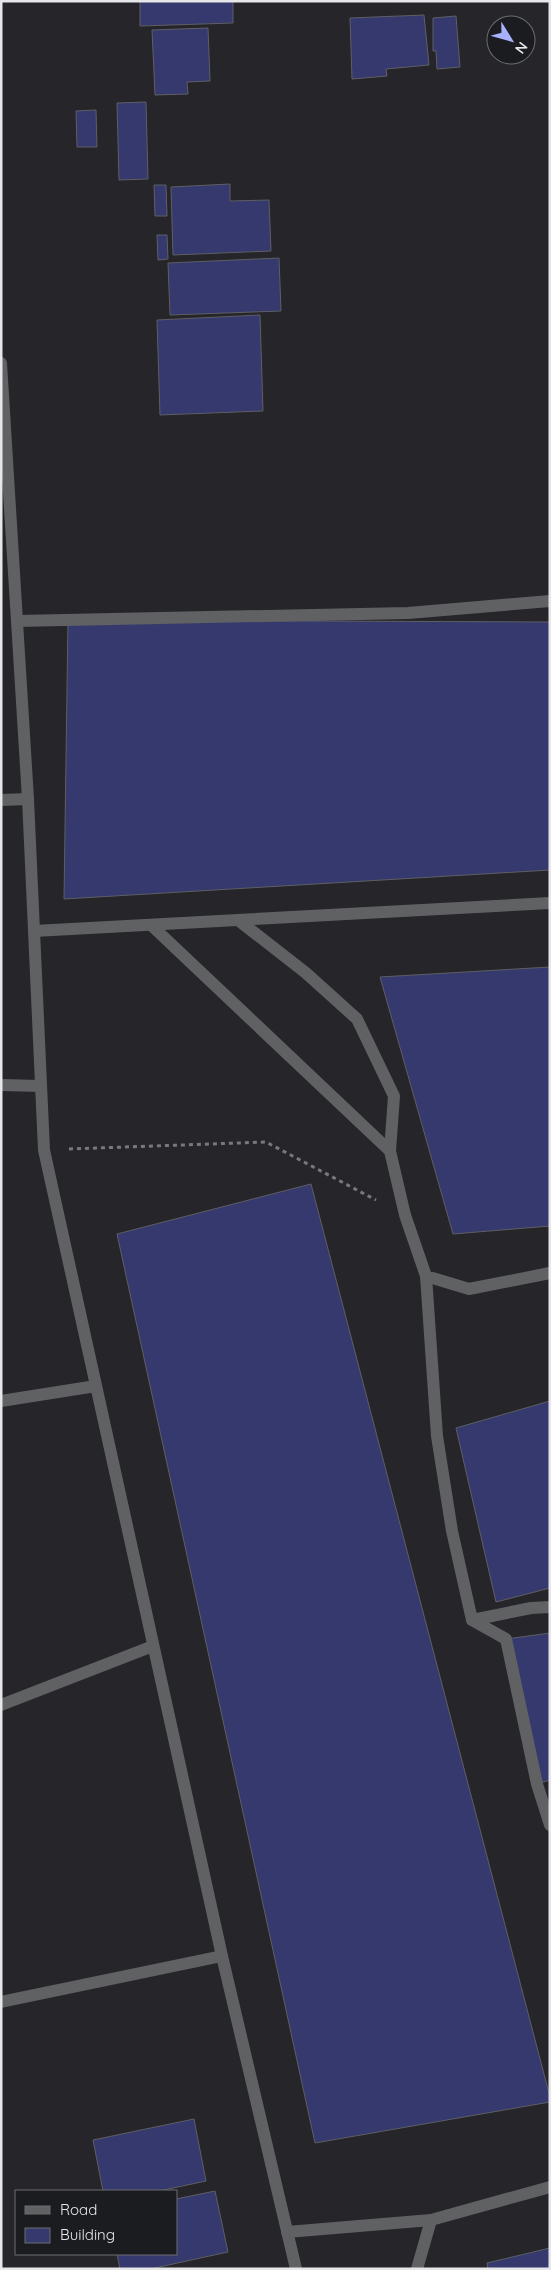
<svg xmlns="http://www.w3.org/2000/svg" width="551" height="2270" font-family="Quicksand,sans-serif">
	<rect width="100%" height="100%" fill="#25252a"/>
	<g fill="#35396d" stroke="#5e5f64">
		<path d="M140,1H233V23L140,26Z"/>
		<path d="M424,15L429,65L386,69L387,76L352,79L350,18Z"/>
		<path d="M456,16L460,67L437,69L436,51H433V18Z"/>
		<path d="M208,28L210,81L187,82L188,94L155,95L152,30Z"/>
		<path d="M146,102L148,179L119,180L117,103Z"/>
		<path d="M96,110L97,147H77L76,111Z"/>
		<path d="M230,184V201L269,200L271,251L173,255L171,187Z"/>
		<path d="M154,185H166L167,216H155Z"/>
		<path d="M157,235H167L168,259L158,260Z"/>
		<path d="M279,258L281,311L170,315L168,263Z"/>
		<path d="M260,315L263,411L160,415L157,320Z"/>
		<path d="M68,620L550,622V870L64,899Z"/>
		<path d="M550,967V1226L453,1234L380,977Z"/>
		<path d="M311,1184L550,2097V2102L315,2143L117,1234Z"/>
		<path d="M550,1401V1588L496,1602L456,1428Z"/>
		<path d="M550,1633V1780L537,1784L506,1639Z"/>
		<path d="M194,2119L206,2181L159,2191H103L93,2140Z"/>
		<path d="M215,2191L228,2252L150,2269H120L117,2254H176V2199Z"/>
		<path d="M550,2248V2269H488L487,2263Z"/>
	</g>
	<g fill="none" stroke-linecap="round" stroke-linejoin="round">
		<path stroke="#79797d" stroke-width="3" stroke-dasharray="4 4" stroke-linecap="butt" d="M69,1149L266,1142L376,1200"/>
		<g stroke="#606163" stroke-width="12">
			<path d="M1,363L28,799L44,1150L222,1956L296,2269"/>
			<path d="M17,621L408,613L550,601"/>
			<path d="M1,800L28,799"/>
			<path d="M238,920L306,973L357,1019L394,1096L390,1151L405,1215L426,1276L469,1289L550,1273"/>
			<path d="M151,925L390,1151"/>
			<path d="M34,931L550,903"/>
			<path d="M1,1085L41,1086"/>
			<path d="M426,1276L437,1436L452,1531L472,1620L531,1608L550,1607"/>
			<path d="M1,1401L96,1386"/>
			<path d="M472,1620L506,1639L537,1784L550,1825"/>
			<path d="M1,1705L153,1646"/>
			<path d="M1,2002L222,1956"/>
			<path d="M287,2232L431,2220L550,2187"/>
			<path d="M417,2269L431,2220"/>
		</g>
	</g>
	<rect width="551" height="2270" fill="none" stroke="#e7e7ea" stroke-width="5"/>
	<rect x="15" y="2190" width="162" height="65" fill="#1b1c20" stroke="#6d6d71"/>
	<rect x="25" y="2206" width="25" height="8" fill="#606163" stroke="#6d6d71"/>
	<text x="60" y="2215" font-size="15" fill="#e7e7ea">Road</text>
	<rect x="25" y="2228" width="25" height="15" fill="#35396d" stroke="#6d6d71"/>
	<text x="60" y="2240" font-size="15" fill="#e7e7ea">Building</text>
	<g transform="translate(511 40) rotate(127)"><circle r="24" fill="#1b1c20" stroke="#6d6d71"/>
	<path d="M0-4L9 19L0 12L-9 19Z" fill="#a7b1fc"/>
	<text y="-8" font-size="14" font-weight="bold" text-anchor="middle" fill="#e7e7ea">N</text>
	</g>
</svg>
